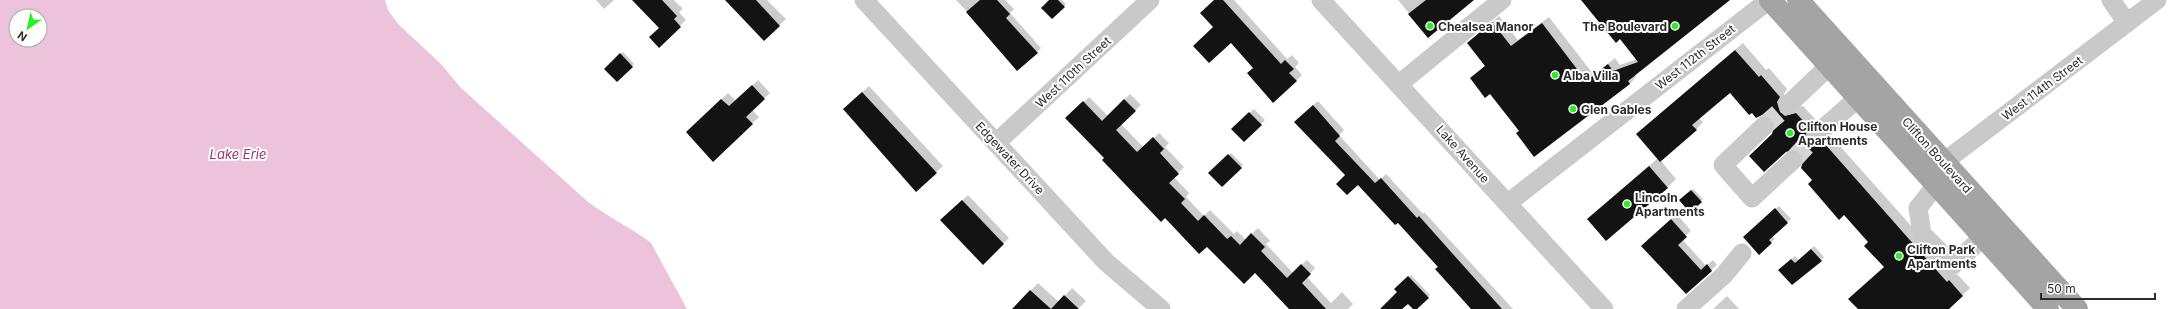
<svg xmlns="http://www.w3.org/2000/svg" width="2177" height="309" font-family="Inter,sans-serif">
	<rect width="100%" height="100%" fill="#fff"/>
	<path fill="#edc2db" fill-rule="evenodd" d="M0,0H385L388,10L398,24L441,64L460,87L587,201C607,217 631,227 651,243L687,309H0ZM16,16H40V40H16Z"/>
	<g fill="#0003">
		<path d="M596,0H614L604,9Z"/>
		<path d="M634,0H674L683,9L679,12L686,20L659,46L660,28Z"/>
		<path d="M734,0H767L786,19L764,40Z"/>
		<path d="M956,0H1005L1014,9L1010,13L1041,48L1037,52L1000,47Z"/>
		<path d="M1050,0H1062L1066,4L1052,18Z"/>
		<path d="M1215,0H1234L1287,59L1292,55L1299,63L1295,67L1302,75L1296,81L1254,67L1231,41L1214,27Z"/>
		<path d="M1398,0H1473L1428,36Z"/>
		<path d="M1582,0H1728L1635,74L1636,77L1630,84L1534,155L1520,131L1490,93L1471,78L1486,65L1468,43L1499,16L1518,40L1549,17L1594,75L1615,58L1620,65L1637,59L1620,38Z"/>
		<path d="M1743,43L1766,70L1769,68L1787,89L1784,94L1787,105L1793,109L1803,106L1815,119L1812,129L1826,139L1831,136L1955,275L1957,274L1970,288L1948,309H1859L1885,266L1870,242L1813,180L1802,152L1796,148L1750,156L1776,129V123L1768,115L1730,92L1699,118L1703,122L1696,130L1661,161L1676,179L1667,188L1588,219L1658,158L1645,127Z"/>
		<path d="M623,52L634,64L617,81L605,69Z"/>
		<path d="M758,80L770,93L752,110L759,117L713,160L693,126L728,93L736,101Z"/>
		<path d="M869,86L943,166L916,190L850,103Z"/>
		<path d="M1130,94L1141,105L1121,124L1144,148L1159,133L1169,143L1165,147L1184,167L1174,177L1189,193L1186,197L1204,216L1210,210L1234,234L1237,231L1246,240L1258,228L1270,241L1266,244L1293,273L1307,260L1315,268L1307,277L1331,303L1342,292L1353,304L1348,309H1297L1255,271L1207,245L1106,158L1067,118L1089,97L1108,116Z"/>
		<path d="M1318,101L1344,130L1339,135L1380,180L1386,174L1423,214L1424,212L1513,309H1472L1439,267L1398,221L1347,174L1300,117Z"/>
		<path d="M1254,109L1265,120L1244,141L1233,129Z"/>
		<path d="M1231,153L1243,165L1222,185L1210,173Z"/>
		<path d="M1693,189L1703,199L1690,211L1680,201Z"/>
		<path d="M968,195L1009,238L983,263L942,220Z"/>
		<path d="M1779,206L1791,219L1772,236L1775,239L1759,253L1747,234Z"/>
		<path d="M1677,214L1691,231L1682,239L1706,266L1713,260L1717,265L1686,293L1647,240Z"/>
		<path d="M1814,246L1824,257L1821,260L1780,270L1795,256L1799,260Z"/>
		<path d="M1411,275L1430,295L1416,309L1408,302L1401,309H1388L1399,292L1395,289Z"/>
		<path d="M1038,283L1059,302L1072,288L1086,301L1078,309H1013Z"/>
		<path d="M1727,296L1739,309H1713Z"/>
	</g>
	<g fill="#131313">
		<path d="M632,0H662L677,16L674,19L681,27L659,48L649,37L659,28Z"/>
		<path d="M725,0H756L780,26L764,41Z"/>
		<path d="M980,0H997L1010,14L1006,18L1038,53L1017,71L966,12Z"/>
		<path d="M1049,0H1058L1065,7L1052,19L1041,8Z"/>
		<path d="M1214,0H1223L1281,64L1285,60L1294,69L1289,73L1297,81L1273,103L1247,73L1253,68L1231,43L1209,63L1193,46L1213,27L1200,13Z"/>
		<path d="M1426,0H1474L1428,38L1408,14Z"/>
		<path d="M1581,0H1730L1628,81L1630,84L1534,157L1516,133L1519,131L1490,94L1485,98L1470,78L1485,66L1467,43L1492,22L1511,46L1542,23L1586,81L1608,64L1613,71L1638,62L1620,39L1616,43Z"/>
		<path d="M1735,50L1759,77L1761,75L1780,97L1777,102L1780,112L1785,116L1796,113L1809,127L1805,137L1808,143L1818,146L1824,143L1947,282L1949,280L1963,296L1949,309H1858L1848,299L1884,267L1864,246L1868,242L1844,215L1839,220L1808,184L1812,180L1801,168L1804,158L1801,152L1796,149L1786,152L1764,172L1749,156L1772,134L1775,123L1767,116L1762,115L1756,118L1752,113L1749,115L1730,93L1692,125L1697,130L1660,162L1636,134Z"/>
		<path d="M620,53L633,67L617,82L604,69Z"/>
		<path d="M752,85L765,99L746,117L753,124L713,162L686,132L721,99L729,106Z"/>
		<path d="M862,92L937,173L916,192L843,109Z"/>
		<path d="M1124,99L1136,111L1116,130L1137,152L1153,137L1164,149L1160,153L1179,174L1169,183L1185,199L1181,203L1198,221L1204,215L1227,239L1231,236L1240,245L1251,233L1265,247L1261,251L1287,278L1301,264L1311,274L1302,283L1326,309H1289L1255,273L1244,284L1207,247L1199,254L1165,218L1161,222L1102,160L1104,158L1065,118L1083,101L1102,121Z"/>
		<path d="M1313,105L1340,136L1335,141L1375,183L1381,178L1417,218L1419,216L1502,309H1471L1435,269L1438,267L1398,223L1395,225L1358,185L1347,195L1336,184L1345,175L1294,122Z"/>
		<path d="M1249,112L1262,125L1244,142L1231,129Z"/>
		<path d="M1228,154L1242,168L1222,187L1208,173Z"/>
		<path d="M1649,166L1668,188L1606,241L1587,219Z"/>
		<path d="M1691,190L1702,202L1690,213L1679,200Z"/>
		<path d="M962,200L1004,244L983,265L940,220Z"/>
		<path d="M1775,208L1788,223L1769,240L1772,243L1759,255L1743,237Z"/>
		<path d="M1671,219L1687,237L1678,245L1701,270L1707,264L1712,271L1686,294L1641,246Z"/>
		<path d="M1811,249L1822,261L1792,285L1778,270L1791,259L1795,263Z"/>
		<path d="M1408,276L1429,298L1417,309H1413L1408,304L1402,309H1380L1397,292L1394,289Z"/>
		<path d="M1030,290L1051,309L1064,295L1079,309H1012Z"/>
	</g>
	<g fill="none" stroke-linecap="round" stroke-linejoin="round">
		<g stroke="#d5d5d5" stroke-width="19" stroke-dasharray="19 10" stroke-linecap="butt">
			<path d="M1764,126L1788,105"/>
			<path d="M1793,160L1816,135"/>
		</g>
		<g stroke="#c9c9c9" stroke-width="19">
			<path d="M864,0L1106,262L1161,309"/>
			<path d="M1321,0L1604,309"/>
			<path d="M2111,0L2127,23"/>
			<path d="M1399,84L1502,0"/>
			<path d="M1788,105L1829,66"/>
			<path d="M1764,126L1723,165L1752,198L1793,160"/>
			<path d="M1816,135L1858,98"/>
			<path d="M996,143L1150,0"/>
			<path d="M1932,171L2157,0"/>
			<path d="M1936,185L1918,208L1922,234L1953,265L1983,237"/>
			<path d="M1508,203L1769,0"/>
			<path d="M1686,309L1724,275L1742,253"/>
		</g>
		<g stroke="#a4a4a4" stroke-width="22">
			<path d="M1770,0L2048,309"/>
			<path d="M1798,0L2077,309"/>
		</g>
	</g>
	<g fill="#26f21f" stroke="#fff" stroke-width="1.5">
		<circle cx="1430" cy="26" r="4"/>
		<circle cx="1675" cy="26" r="4"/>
		<circle cx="1555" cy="75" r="4"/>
		<circle cx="1573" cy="109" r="4"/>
		<circle cx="1790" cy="133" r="4"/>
		<circle cx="1627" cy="204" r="4"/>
		<circle cx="1899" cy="256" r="4"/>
	</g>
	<g text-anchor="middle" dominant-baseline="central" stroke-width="4" stroke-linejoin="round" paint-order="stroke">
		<g font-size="12" font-weight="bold" fill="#2c2c2c" stroke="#fff" text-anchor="start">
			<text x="1438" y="26">Chealsea Manor</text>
			<text x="1667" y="26" text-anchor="end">The Boulevard</text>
			<text x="1563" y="75">Alba Villa</text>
			<text x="1581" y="109">Glen Gables</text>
			<text x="1798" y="126">Clifton House<tspan x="1798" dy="14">Apartments</tspan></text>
			<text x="1635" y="197">Lincoln<tspan x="1635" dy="14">Apartments</tspan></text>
			<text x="1907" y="249">Clifton Park<tspan x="1907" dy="14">Apartments</tspan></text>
		</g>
		<g font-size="12" fill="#2c2c2c" stroke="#fff">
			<text transform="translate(1695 57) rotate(-38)">West 112th Street</text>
			<text transform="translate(1073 72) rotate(-43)">West 110th Street</text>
			<text transform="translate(2042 88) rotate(-37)">West 114th Street</text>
			<text transform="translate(1463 154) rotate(48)">Lake Avenue</text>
			<text transform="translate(1937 155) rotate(48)">Clifton Boulevard</text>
			<text transform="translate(1010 158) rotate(47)">Edgewater Drive</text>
		</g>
		<g font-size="13" font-style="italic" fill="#93356b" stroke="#fff">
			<text x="238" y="154">Lake Erie</text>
		</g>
	</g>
	<g transform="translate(28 28) rotate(214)"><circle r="19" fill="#ffffff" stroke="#ababab"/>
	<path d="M0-3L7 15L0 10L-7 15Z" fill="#26f21f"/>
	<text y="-6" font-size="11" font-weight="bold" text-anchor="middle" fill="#2c2c2c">N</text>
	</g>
	<path d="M2041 293v6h114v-6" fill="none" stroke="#2c2c2c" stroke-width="2"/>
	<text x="2047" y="293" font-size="12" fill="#2c2c2c" stroke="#ffffff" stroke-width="3" paint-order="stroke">50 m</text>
</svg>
